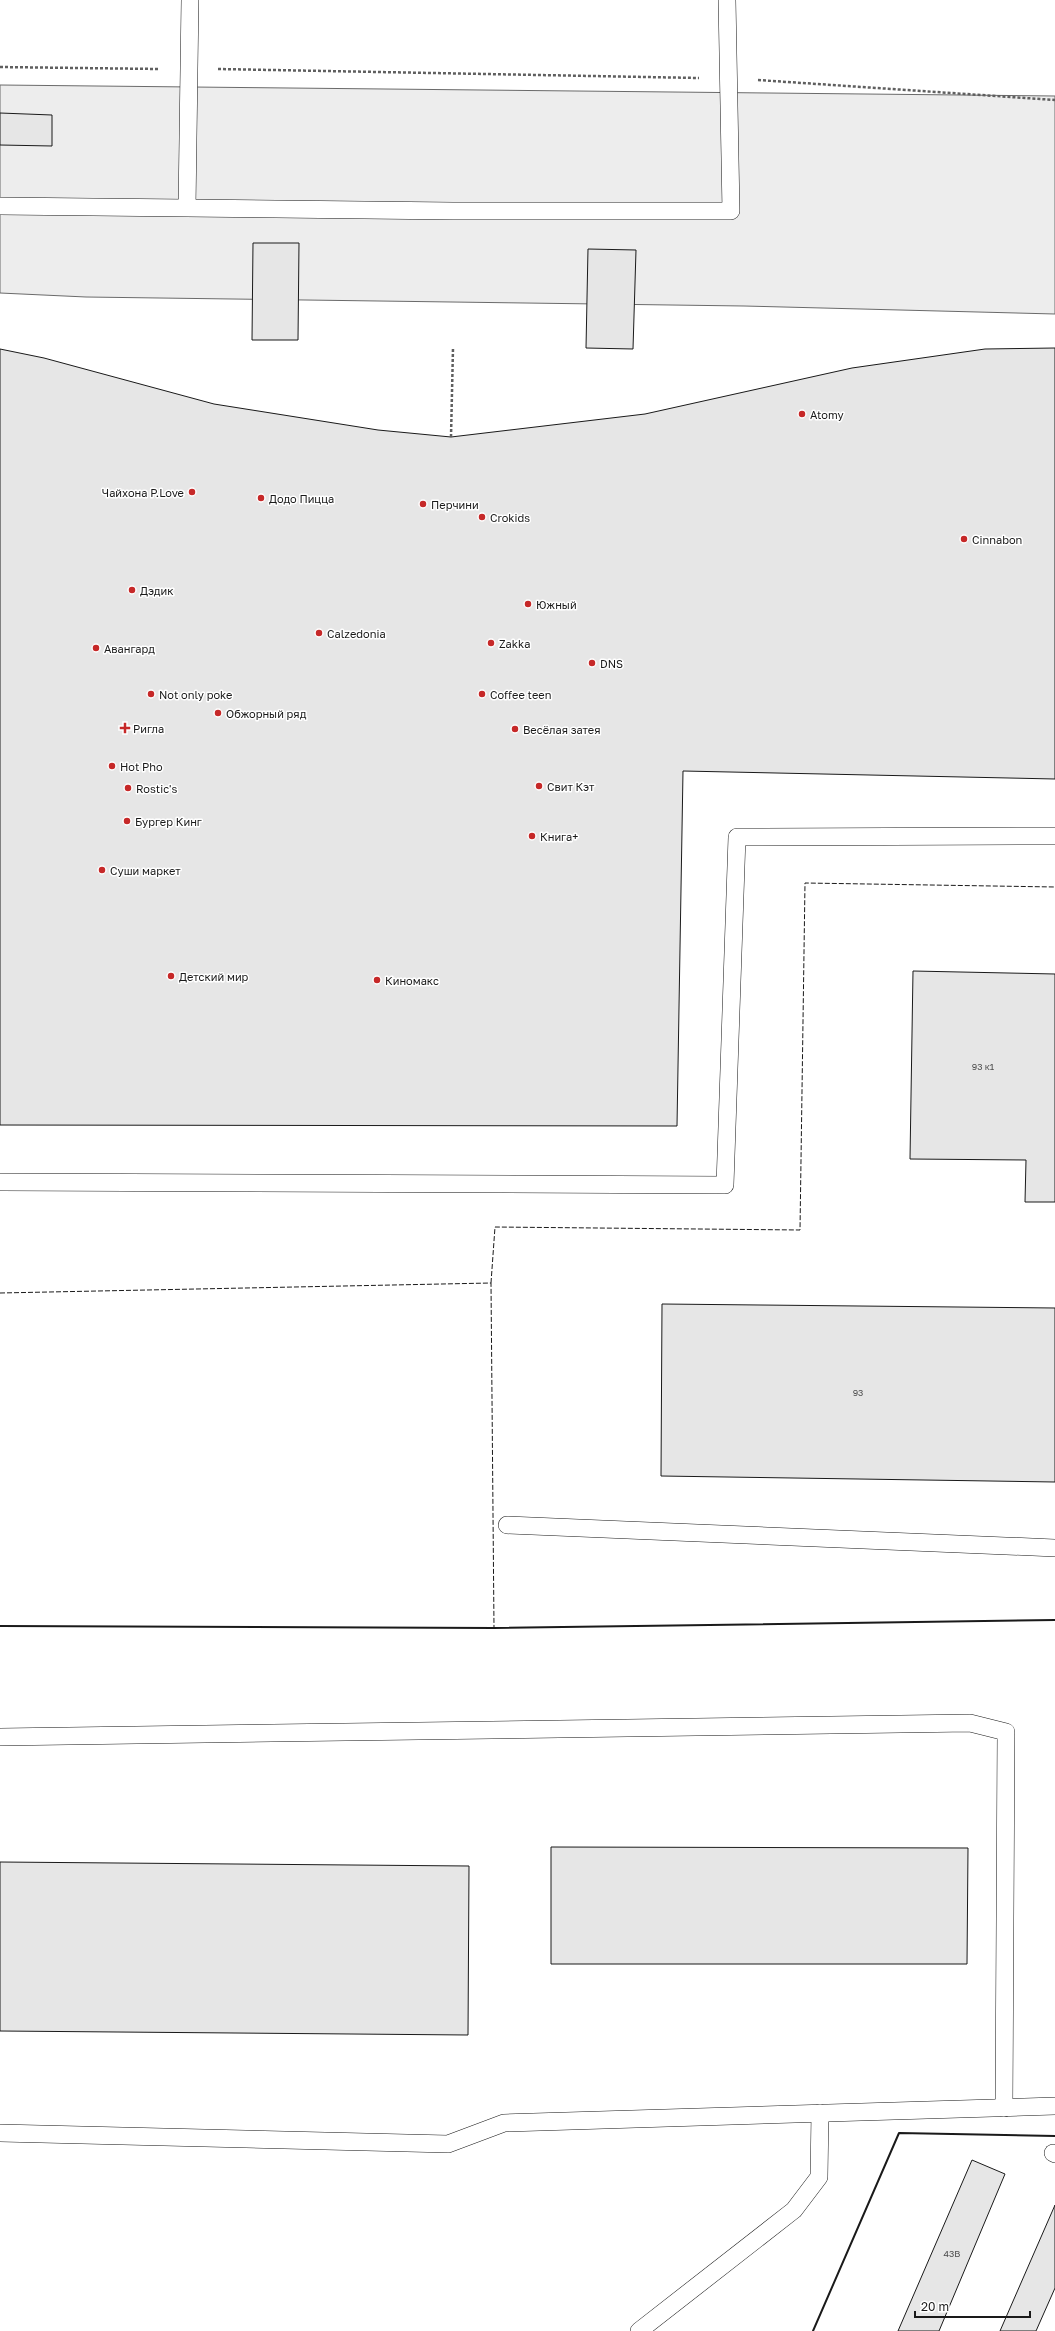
<svg xmlns="http://www.w3.org/2000/svg" width="1055" height="2331" font-family="'Golos Text',sans-serif">
	<rect width="100%" height="100%" fill="#fff"/>
	<path fill="#ededed" stroke="#6a6a6a" d="M0,85L1055,96V314L744,306L86,297L0,293Z"/>
	<g fill="#e6e6e6" stroke="#1a1a1a">
		<path d="M0,113L52,115V146L0,145Z"/>
		<path d="M253,243H299L298,340H252Z"/>
		<path d="M588,249L636,250L633,349L586,348Z"/>
		<path d="M1055,348V779L683,771L677,1126L0,1125V349L44,358L214,404L378,430L451,437L645,414L852,368L985,349Z"/>
		<path d="M913,971L1055,974V1202H1025L1026,1160L910,1159Z"/>
		<path d="M662,1304L1055,1308V1482L661,1476Z"/>
		<path d="M551,1847L968,1848L967,1964H551Z"/>
		<path d="M0,1862L469,1866L468,2035L0,2031Z"/>
		<path d="M972,2160L1005,2174L939,2331H898Z"/>
		<path d="M1055,2205V2288L1036,2331H1000Z"/>
	</g>
	<g fill="none" stroke-linecap="round" stroke-linejoin="round">
		<g stroke="#1a1a1a" stroke-width="18">
			<g id="lane">
				<path d="M0,206L453,211H731L727,0"/>
				<path d="M187,207L190,0"/>
				<path d="M0,1182L725,1185L737,837L1055,836"/>
				<path d="M507,1525L1055,1548"/>
				<path d="M0,1737L970,1723L1006,1732L1004,2108"/>
				<path d="M0,2133L448,2144L504,2123L1055,2106"/>
				<path d="M1053,2153L1055,2154"/>
				<path d="M639,2331L794,2210L819,2177L820,2113"/>
			</g>
		</g>
		<g stroke="#5f5f5f" stroke-width="2.5" stroke-dasharray="3 2" stroke-linecap="butt">
			<path d="M0,67L159,69"/>
			<path d="M218,69L699,78"/>
			<path d="M758,80L1055,100"/>
			<path d="M451,437L453,348"/>
		</g>
		<use href="#lane" stroke="#fff" stroke-width="17"/>
		<g stroke="#1a1a1a" stroke-width="1" stroke-dasharray="5 2" stroke-linecap="butt">
			<path d="M491,1283L495,1227L800,1230L805,883L1055,887"/>
			<path d="M0,1293L491,1283L494,1628"/>
		</g>
		<g stroke="#1a1a1a" stroke-width="2">
			<path d="M0,1626L494,1628L1055,1620"/>
			<path d="M813,2331L899,2133L1055,2136"/>
		</g>
	</g>
	<g fill="#c62828" stroke="#fff" stroke-width="1.5">
		<circle cx="802" cy="414" r="4"/>
		<circle cx="192" cy="492" r="4"/>
		<circle cx="261" cy="498" r="4"/>
		<circle cx="423" cy="504" r="4"/>
		<circle cx="482" cy="517" r="4"/>
		<circle cx="964" cy="539" r="4"/>
		<circle cx="132" cy="590" r="4"/>
		<circle cx="528" cy="604" r="4"/>
		<circle cx="319" cy="633" r="4"/>
		<circle cx="491" cy="643" r="4"/>
		<circle cx="96" cy="648" r="4"/>
		<circle cx="592" cy="663" r="4"/>
		<circle cx="151" cy="694" r="4"/>
		<circle cx="482" cy="694" r="4"/>
		<circle cx="218" cy="713" r="4"/>
		<path d="M123 722h4v4h4v4h-4v4h-4v-4h-4v-4h4z"/>
		<circle cx="515" cy="729" r="4"/>
		<circle cx="112" cy="766" r="4"/>
		<circle cx="539" cy="786" r="4"/>
		<circle cx="128" cy="788" r="4"/>
		<circle cx="127" cy="821" r="4"/>
		<circle cx="532" cy="836" r="4"/>
		<circle cx="102" cy="870" r="4"/>
		<circle cx="171" cy="976" r="4"/>
		<circle cx="377" cy="980" r="4"/>
	</g>
	<g text-anchor="middle" dominant-baseline="central" stroke-width="3" stroke-linejoin="round" paint-order="stroke">
		<g font-size="9" fill="#4d4d4d">
			<text x="983" y="1066">93 к1</text>
			<text x="858" y="1392">93</text>
			<text x="952" y="2253">43В</text>
		</g>
		<g font-size="11" fill="#1a1a1a" stroke="#fff" text-anchor="start">
			<text x="810" y="414">Atomy</text>
			<text x="184" y="492" text-anchor="end">Чайхона P.Love</text>
			<text x="269" y="498">Додо Пицца</text>
			<text x="431" y="504">Перчини</text>
			<text x="490" y="517">Crokids</text>
			<text x="972" y="539">Cinnabon</text>
			<text x="140" y="590">Дэдик</text>
			<text x="536" y="604">Южный</text>
			<text x="327" y="633">Calzedonia</text>
			<text x="499" y="643">Zakka</text>
			<text x="104" y="648">Авангард</text>
			<text x="600" y="663">DNS</text>
			<text x="159" y="694">Not only poke</text>
			<text x="490" y="694">Coffee teen</text>
			<text x="226" y="713">Обжорный ряд</text>
			<text x="133" y="728">Ригла</text>
			<text x="523" y="729">Весёлая затея</text>
			<text x="120" y="766">Hot Pho</text>
			<text x="547" y="786">Свит Кэт</text>
			<text x="136" y="788">Rostic's</text>
			<text x="135" y="821">Бургер Кинг</text>
			<text x="540" y="836">Книга+</text>
			<text x="110" y="870">Суши маркет</text>
			<text x="179" y="976">Детский мир</text>
			<text x="385" y="980">Киномакс</text>
		</g>
	</g>
	<path d="M915 2311v6h115v-6" fill="none" stroke="#1a1a1a" stroke-width="2"/>
	<text x="921" y="2311" font-size="12" fill="#1a1a1a" stroke="#ffffff" stroke-width="3" paint-order="stroke">20 m</text>
</svg>
